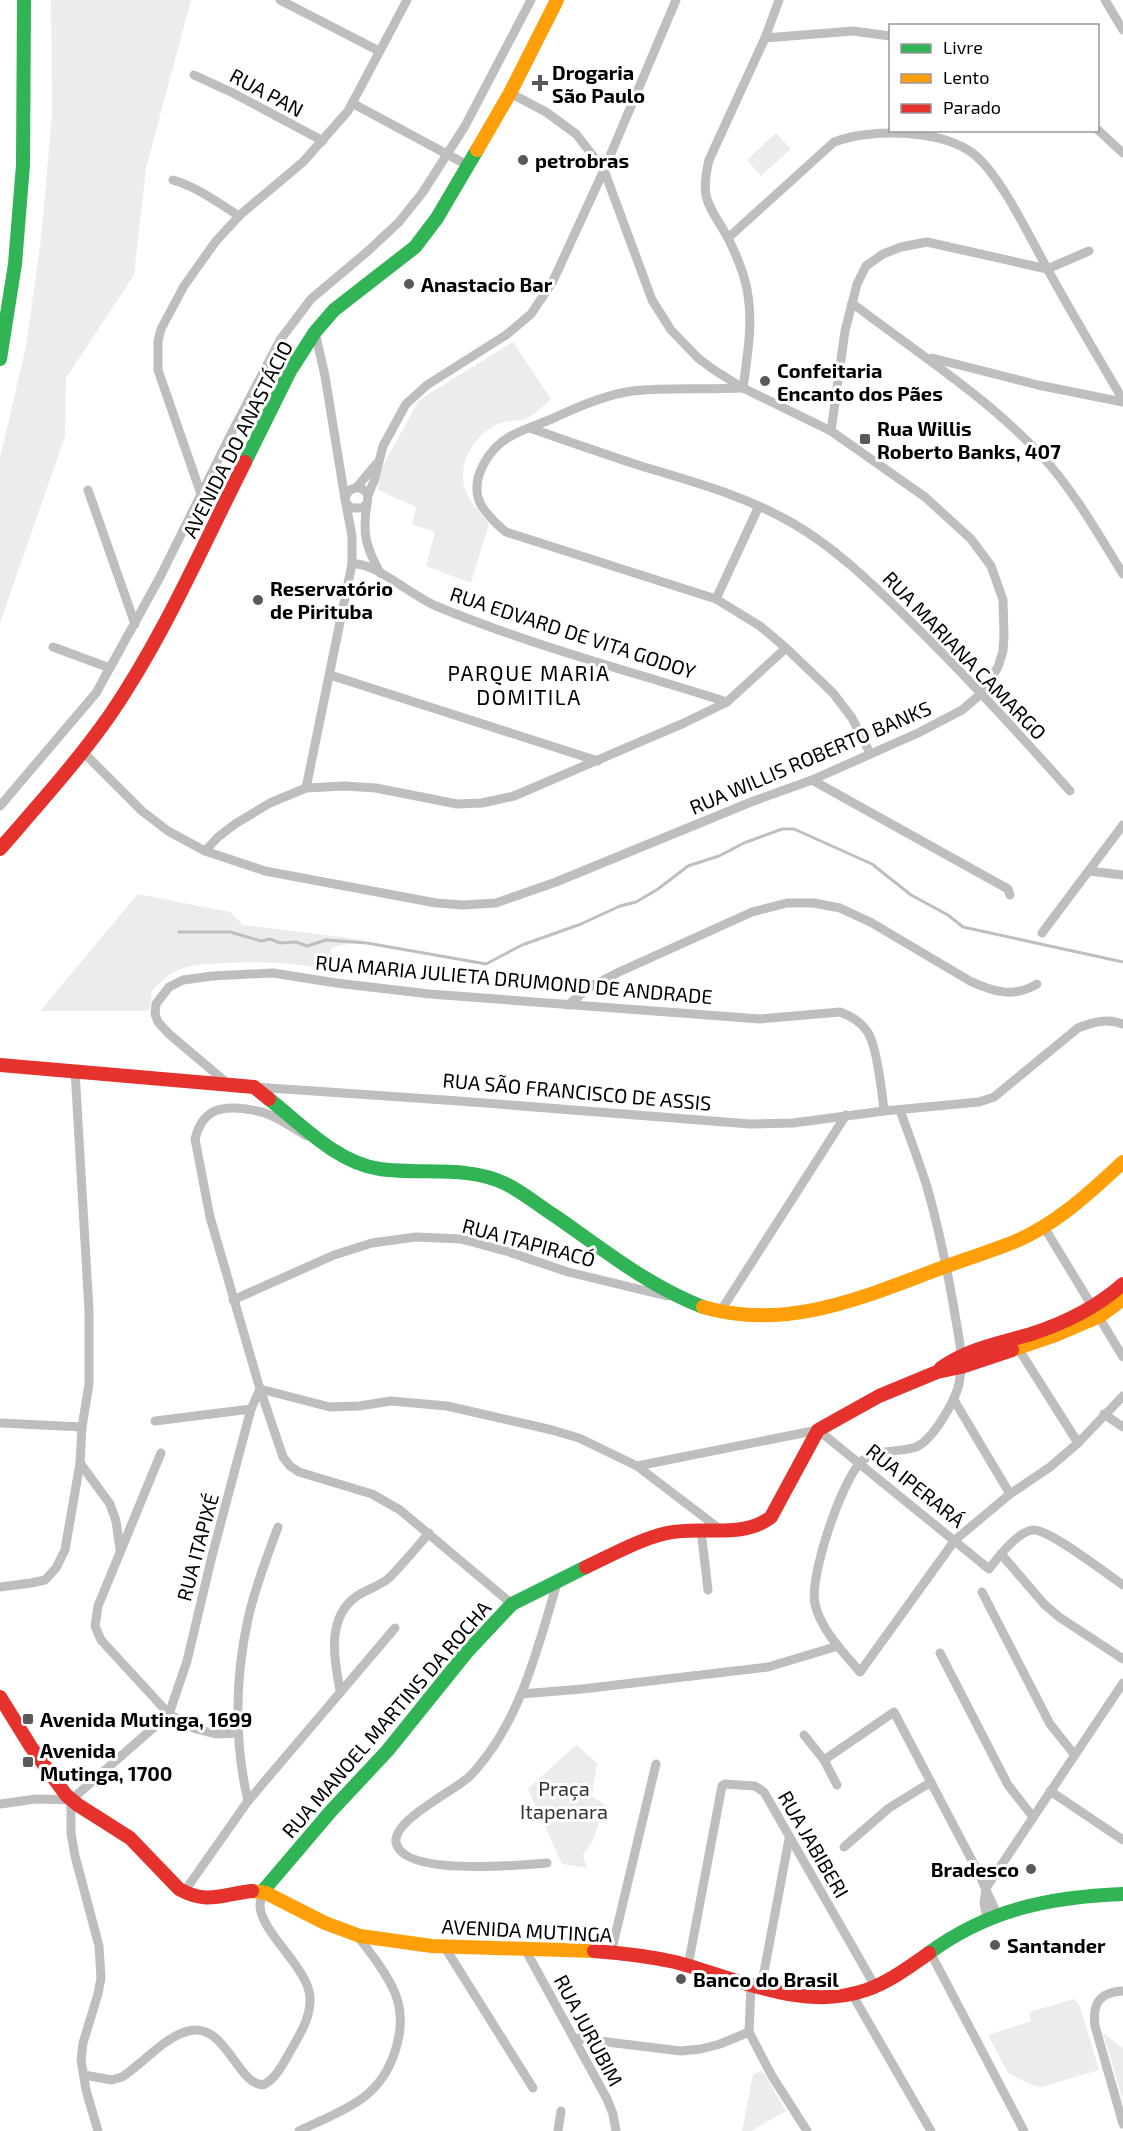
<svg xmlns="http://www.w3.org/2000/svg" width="1123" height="2131" font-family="'Exo 2',sans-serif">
	<rect width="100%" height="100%" fill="#fff"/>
	<g fill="#ececec">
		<path d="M51,0H191L146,168L134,275L66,378L65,436L0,623V458L26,347L41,239L52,115Z"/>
		<path d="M776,133L791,149L761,176L747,160Z"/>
		<path d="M513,342L551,399C544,405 537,413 529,417C521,422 507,420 498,424C474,435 457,464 465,489C470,503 480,513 489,524L471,583L426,566L435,532L412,524L416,507L378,490L379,473L419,400Z"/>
		<path d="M138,894L230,912L243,925L365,940L331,948L330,969C292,963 262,961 223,963C210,964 194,964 181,969C169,973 160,982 152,991L150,1009L146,1011H40Z"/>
		<path d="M576,1745L597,1763L592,1796L605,1805L593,1840L583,1855L587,1868L562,1864L528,1789Z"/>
		<path d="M1074,1999L1080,2006L1099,2070L1041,2087L1029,2084L1008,2073L988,2035L1031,2021L1029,2012Z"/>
		<path d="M1103,2033L1123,2048V2101Z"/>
		<path d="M762,2070L786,2111L751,2131H742L753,2074Z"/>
	</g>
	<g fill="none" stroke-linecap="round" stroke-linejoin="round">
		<path stroke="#bfbfbf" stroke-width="3" d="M179,932H230L261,941L270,939L280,943L296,942L307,946L326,940L367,943L486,964L522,945L581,924L620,906L636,902L658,889L688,866L719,856L744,843L782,829H794L872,864L911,895L948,915L963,927L1123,962"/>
		<g stroke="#bebebe" stroke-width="9">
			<path d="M280,0L379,51"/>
			<path d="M1105,0L1123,30"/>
			<path d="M765,38L853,31L890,36"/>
			<path d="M194,75L233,93L323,141"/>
			<path d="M352,103L469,166"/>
			<path d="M1098,130L1123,153"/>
			<path d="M173,180C197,187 219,203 239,216"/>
			<path d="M728,238L834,142C871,128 943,129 975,155C1002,178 1030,238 1048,270C1072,314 1098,357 1123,400"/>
			<path d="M852,303C916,352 984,395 1040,454C1073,489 1098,534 1123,574"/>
			<path d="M315,332L325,376L345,499"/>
			<path d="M932,358L1038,385L1123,402"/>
			<path d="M743,388C706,390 669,387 632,391C605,395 579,406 554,418C540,424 525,428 511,436C489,448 468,480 481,505C488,516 496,524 506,532L716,599L760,626L786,648L833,693L852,718L870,753"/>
			<path d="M743,388C748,351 755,314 744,277C740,264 734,250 728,238C710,205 699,202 709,160L765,38L779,0"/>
			<path d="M530,428C567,441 604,454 641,466C694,482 746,496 794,524C832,546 867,579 899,610C959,668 1015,729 1070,791"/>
			<path d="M831,431L845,331L857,284L866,266L883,254L901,247L927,242L1047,269L1089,251"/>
			<path d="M357,487L376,464"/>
			<path d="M88,490L135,624"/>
			<path d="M201,494L158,370V341L161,329L184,286L216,241L241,214L303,162L348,111L407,0"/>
			<path d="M368,495L374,481L383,446L406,404L427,385L506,335L531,314L553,281L604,170L676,0"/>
			<path d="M367,504C362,534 366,547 380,573"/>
			<path d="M352,564C373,561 412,596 436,606C530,645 630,671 727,702"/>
			<path d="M716,599L759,506"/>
			<path d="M53,647L110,668"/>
			<path d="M330,675L598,761"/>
			<path d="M83,752L142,811L168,831L205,851L265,871L436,903L463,905L496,903L556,882L751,802L812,780L918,733L962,710L982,693L998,667L1003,651L1004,635L1003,600L991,566L971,539L925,497L831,431L743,388L714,370L698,358L671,330L652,300L604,170L576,134L546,112L510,93"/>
			<path d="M812,780L1008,889L1010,895"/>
			<path d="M306,788L352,564V536L345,499C348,486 361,484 368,495L367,504L362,508H351L347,504"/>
			<path d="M0,806L96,693L160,577L231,434L280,340L311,299L368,251L399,222L423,192L465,126L531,0"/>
			<path d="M205,851L218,837L235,824L270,803L306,788L344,786L376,788L457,804L482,803L514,796L684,723L727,702L786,648"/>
			<path d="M1089,871L1123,875"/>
			<path d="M1042,933L1123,825"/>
			<path d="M568,1005L590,987L619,972L752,912L787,903H814L840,908L872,923L970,981C993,992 1014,998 1037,984"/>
			<path d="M227,1083L169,1034L158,1022L155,1014L156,1004L169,987L183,980L212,976L273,973L336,983L430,994L760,1019L840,1012C851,1016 860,1021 867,1031C877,1045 882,1092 884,1111"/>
			<path d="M255,1087L459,1101L750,1124L793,1123L884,1111L979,1102L994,1097L1078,1028C1093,1022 1107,1018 1123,1024"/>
			<path d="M900,1110C909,1136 919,1161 927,1187C938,1225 946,1264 953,1303C957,1330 965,1356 959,1384C955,1401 933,1440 916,1447C899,1453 874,1448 860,1463C841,1483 809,1577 815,1604C821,1630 843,1652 860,1672L955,1540L1010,1494L1050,1467L1078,1443L1123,1396"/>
			<path d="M307,1136C293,1128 279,1118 265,1113C259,1111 252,1110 246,1109C219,1105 202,1111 195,1139L210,1217L260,1389L283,1457L290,1466L299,1472L372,1494L400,1510L512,1604"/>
			<path d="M1044,1227L1123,1357"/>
			<path d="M233,1300L334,1255L372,1243L416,1237L461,1239L509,1252L568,1272L667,1296"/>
			<path d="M720,1312L846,1115"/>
			<path d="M1016,1345L1078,1443"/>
			<path d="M954,1400L1010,1494"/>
			<path d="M1104,1414L1123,1427"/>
			<path d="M155,1421L251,1409"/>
			<path d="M0,1423L82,1427"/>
			<path d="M161,1453L98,1606L95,1626L101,1640L169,1714L196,1729L216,1734L238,1733"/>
			<path d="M80,1463L110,1504L116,1521L120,1549"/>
			<path d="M637,1466L818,1430L989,1569C998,1557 1018,1531 1033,1530C1048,1528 1108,1575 1123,1585"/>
			<path d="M701,1530L708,1590"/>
			<path d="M1001,1554L1044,1604L1059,1617L1123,1659"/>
			<path d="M0,1587L31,1583L45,1580L56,1568L65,1550L80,1463L82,1427L89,1384V1311L75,1070"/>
			<path d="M982,1592L1050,1724L1074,1754"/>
			<path d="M940,1653L1008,1785L1033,1817"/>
			<path d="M340,1690C334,1660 326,1617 357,1596C367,1589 380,1586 389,1578C403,1564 416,1548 429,1533"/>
			<path d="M521,1694L582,1689L768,1667L838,1646"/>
			<path d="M804,1735L824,1760L837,1785"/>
			<path d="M824,1760L894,1712L978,1872L997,1914"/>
			<path d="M1050,1791L1123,1840"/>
			<path d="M71,1800L169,1714L187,1661L212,1556L251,1409L260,1389L330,1407L359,1406L391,1401L447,1406L552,1430L579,1438L637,1466L721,1530"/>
			<path d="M71,1800V1833L75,1856L99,1946L101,1978L98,1994L83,2043L81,2060L86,2090L98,2131"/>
			<path d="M248,1801C234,1742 235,1678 248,1619C255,1587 267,1557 278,1527"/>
			<path d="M0,1804L36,1799L71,1800"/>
			<path d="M844,1847L889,1808L931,1782"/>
			<path d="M547,1863C521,1865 402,1877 396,1842C393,1821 451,1792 465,1780C470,1777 474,1772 478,1767C522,1716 539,1643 558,1580"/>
			<path d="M184,1892L248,1801L395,1628"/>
			<path d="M987,1918L984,1903L986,1888L1123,1683"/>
			<path d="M444,1946L533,2088"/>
			<path d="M525,1949L607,2099L613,2114L616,2131"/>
			<path d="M930,1952L1024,2131"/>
			<path d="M611,1953L656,1764"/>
			<path d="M688,1966L722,1786L725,1784L755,1786L764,1792L875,1986"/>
			<path d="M751,1986L749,2032L772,2076L807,2131"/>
			<path d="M761,1988L789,1839"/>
			<path d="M1123,1991C1100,1992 1092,2003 1095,2026L1123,2124"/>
			<path d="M852,1994L931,2131"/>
			<path d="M574,2038L681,2051L701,2049L720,2044L749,2032"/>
			<path d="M84,2075L112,2080L122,2077C142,2064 160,2042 182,2033C225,2015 235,2084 263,2085C276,2079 284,2062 291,2050C300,2034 311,2017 310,1998C309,1968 261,1933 260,1906C260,1902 262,1896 262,1892"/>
			<path d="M299,2131C321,2120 346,2111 364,2097C393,2075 409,2027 395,1993C386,1972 371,1954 357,1935"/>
			<path d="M558,2131L561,2111"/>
		</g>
		<g stroke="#30b455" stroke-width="14">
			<path d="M0,359L15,264L23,165L24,0"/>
			<path d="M245,462L290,371L315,332L334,310L415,247L437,218L477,150"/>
			<path d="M269,1099C302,1125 337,1163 380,1169C421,1175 467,1165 506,1184C523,1192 539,1206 555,1216C603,1249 648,1286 703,1307"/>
			<path d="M262,1892L331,1811L388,1750L466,1653L512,1604L586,1567"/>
			<path d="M929,1953C989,1909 1050,1897 1123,1894"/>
		</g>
		<g stroke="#ff9f0a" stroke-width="14">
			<path d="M477,150L510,93L557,0"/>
			<path d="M703,1307C782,1330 854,1301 928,1273C957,1262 986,1253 1014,1242C1057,1224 1089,1193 1123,1162"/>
			<path d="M1012,1350L1053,1336L1100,1316L1123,1299"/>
			<path d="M252,1891L266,1893L325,1923L360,1936L432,1946L594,1951"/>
		</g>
		<g stroke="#e5322d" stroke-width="14">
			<path d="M0,849C38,805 77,762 110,715C164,636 202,547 245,462"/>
			<path d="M0,1065L254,1087L269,1099"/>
			<path d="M941,1368C967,1349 1000,1343 1031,1334C1065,1323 1096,1308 1123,1284"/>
			<path d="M586,1567C612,1555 640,1539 667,1533C702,1525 741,1540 771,1517L818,1430L879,1396L937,1372L961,1367L1012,1350"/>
			<path d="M0,1697L31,1747L66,1795L78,1805L130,1838L179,1889C207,1905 223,1894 252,1891"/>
			<path d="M594,1951C621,1953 648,1956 675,1962C736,1978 803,2012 866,1990C889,1982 909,1967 929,1953"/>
		</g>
	</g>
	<g fill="#595959" stroke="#fff" stroke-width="2">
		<path d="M537 74h6v6h6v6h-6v6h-6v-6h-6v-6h6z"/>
		<circle cx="523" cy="160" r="6"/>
		<circle cx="409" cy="284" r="6"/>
		<circle cx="765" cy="381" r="6"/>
		<rect x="859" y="433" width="12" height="12" rx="3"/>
		<circle cx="258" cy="600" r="6"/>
		<rect x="22" y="1713" width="12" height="12" rx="3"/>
		<rect x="22" y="1756" width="12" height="12" rx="3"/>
		<circle cx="1031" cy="1869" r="6"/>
		<circle cx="995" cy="1945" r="6"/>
		<circle cx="681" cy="1979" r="6"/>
	</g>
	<g text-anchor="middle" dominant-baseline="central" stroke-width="6" stroke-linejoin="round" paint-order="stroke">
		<g font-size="20" font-weight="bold" fill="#000" stroke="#fff" text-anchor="start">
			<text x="552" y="72">Drogaria<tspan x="552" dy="23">São Paulo</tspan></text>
			<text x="535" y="160">petrobras</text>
			<text x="421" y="284">Anastacio Bar</text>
			<text x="777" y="370">Confeitaria<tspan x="777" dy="23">Encanto dos Pães</tspan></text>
			<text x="877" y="428">Rua Willis<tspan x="877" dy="23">Roberto Banks, 407</tspan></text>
			<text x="270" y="588">Reservatório<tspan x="270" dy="23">de Pirituba</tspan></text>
			<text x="40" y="1719">Avenida Mutinga, 1699</text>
			<text x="40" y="1750">Avenida<tspan x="40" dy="23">Mutinga, 1700</tspan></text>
			<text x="1019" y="1869" text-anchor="end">Bradesco</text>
			<text x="1007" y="1945">Santander</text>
			<text x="693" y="1979">Banco do Brasil</text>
		</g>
		<g font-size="20" fill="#000" stroke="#fff">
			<text transform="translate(267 92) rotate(28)">RUA PAN</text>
			<text transform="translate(237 439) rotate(-63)">AVENIDA DO ANASTÁCIO</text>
			<text transform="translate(573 632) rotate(18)">RUA EDVARD DE VITA GODOY</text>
			<text transform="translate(965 655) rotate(46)">RUA MARIANA CAMARGO</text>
			<text transform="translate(810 757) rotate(-23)">RUA WILLIS ROBERTO BANKS</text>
			<text transform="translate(514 979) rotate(5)">RUA MARIA JULIETA DRUMOND DE ANDRADE</text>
			<text transform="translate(577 1091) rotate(5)">RUA SÃO FRANCISCO DE ASSIS</text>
			<text transform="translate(529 1242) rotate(15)">RUA ITAPIRACÓ</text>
			<text transform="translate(916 1485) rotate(39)">RUA IPERARÁ</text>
			<text transform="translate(197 1547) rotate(-75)">RUA ITAPIXÉ</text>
			<text transform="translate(386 1719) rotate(-49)">RUA MANOEL MARTINS DA ROCHA</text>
			<text transform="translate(814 1844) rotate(60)">RUA JABIBERI</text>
			<text transform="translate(527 1930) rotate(3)">AVENIDA MUTINGA</text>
			<text transform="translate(589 2030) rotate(62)">RUA JURUBIM</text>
		</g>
		<g font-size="20" fill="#333" stroke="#fff">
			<text x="564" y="1788">Praça<tspan x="564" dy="23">Itapenara</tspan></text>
		</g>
		<g font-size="21" letter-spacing="1.5" fill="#000" stroke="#fff">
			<text x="529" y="672">PARQUE MARIA<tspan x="529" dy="24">DOMITILA</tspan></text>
		</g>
	</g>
	<rect x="889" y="24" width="210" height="108" fill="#ffffff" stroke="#999999" stroke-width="1.5"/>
	<rect x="901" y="44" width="30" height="9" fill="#30b455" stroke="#999999" stroke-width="1.5"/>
	<text x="943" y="54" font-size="18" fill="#000000">Livre</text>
	<rect x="901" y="74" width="30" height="9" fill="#ff9f0a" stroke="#999999" stroke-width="1.5"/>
	<text x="943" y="84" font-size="18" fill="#000000">Lento</text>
	<rect x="901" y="104" width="30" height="9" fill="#e5322d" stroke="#999999" stroke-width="1.5"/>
	<text x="943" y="114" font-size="18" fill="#000000">Parado</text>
</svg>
